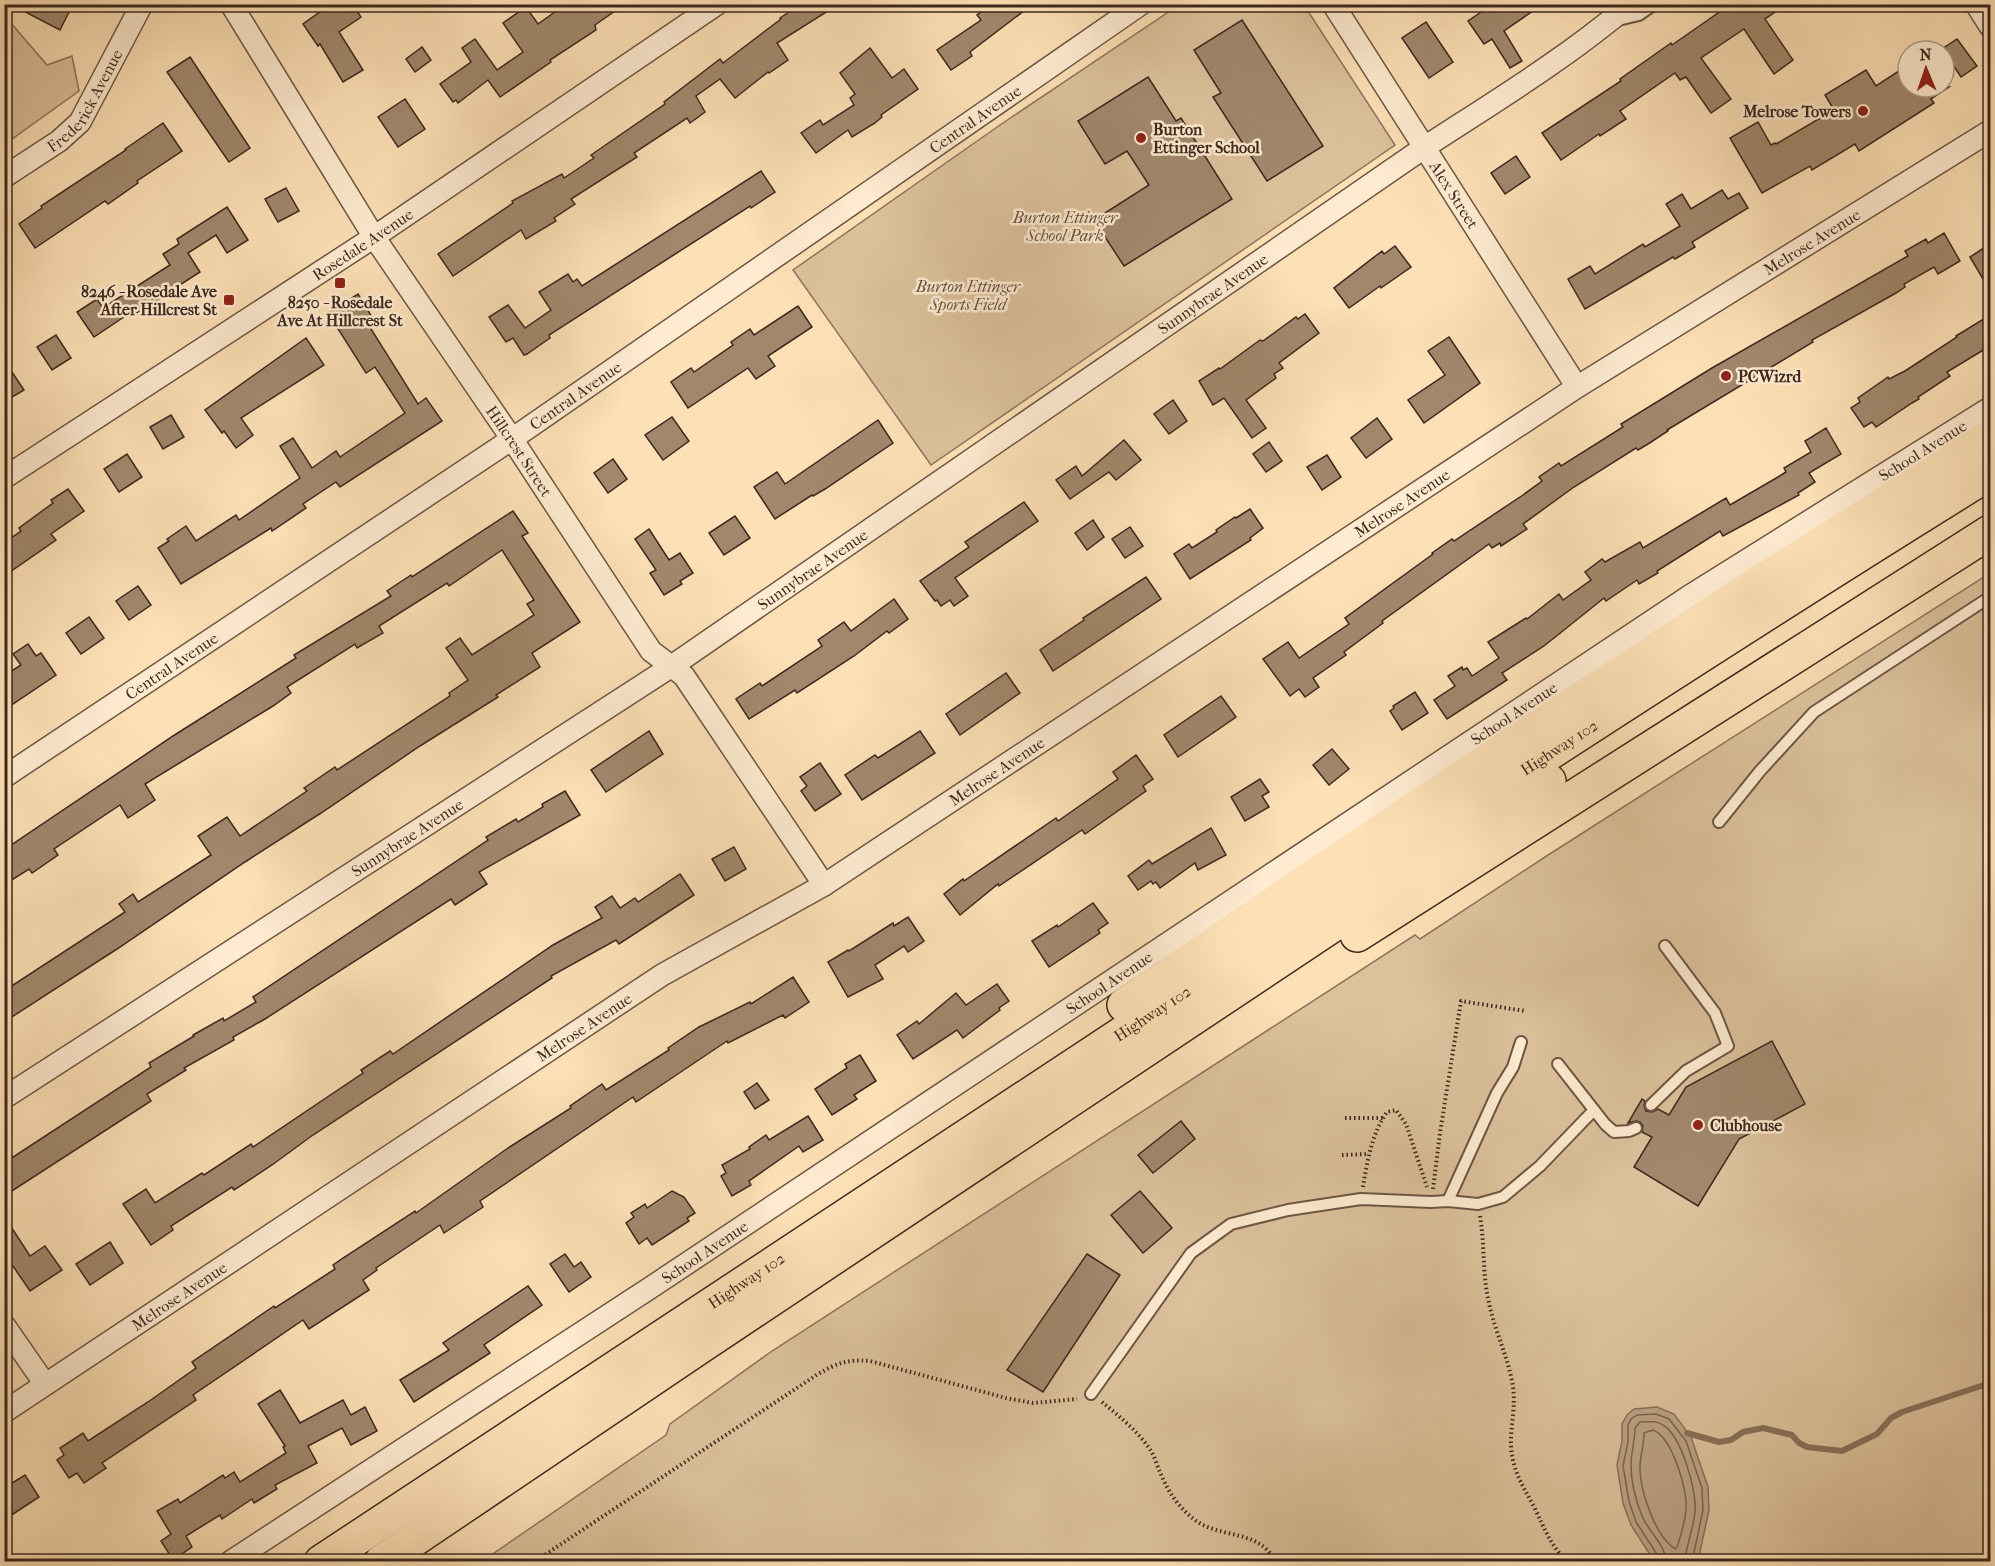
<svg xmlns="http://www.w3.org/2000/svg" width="1995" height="1566" font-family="'IM FELL French Canon',serif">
	<rect width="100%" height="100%" fill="#fde0b6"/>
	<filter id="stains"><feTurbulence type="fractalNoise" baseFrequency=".00333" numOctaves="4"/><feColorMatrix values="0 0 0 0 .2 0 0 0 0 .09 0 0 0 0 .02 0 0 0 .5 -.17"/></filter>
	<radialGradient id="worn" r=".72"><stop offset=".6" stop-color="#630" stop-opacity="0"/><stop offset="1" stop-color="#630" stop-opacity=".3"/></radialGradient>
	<g fill="#dcc19c" stroke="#8c745d" stroke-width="1.5">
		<path d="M1179,5H1304L1395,145L931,465L793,270L1000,125Z"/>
		<path d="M4,15L47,65L72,56L79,91L5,144Z"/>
		<path d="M1990,573V1561L481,1562L666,1435L670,1424L772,1351L1415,935L1420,939L1545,857Z"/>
	</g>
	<path fill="#bca182" stroke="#89715a" stroke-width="1.5" d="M1657,1407L1674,1414L1691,1437L1708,1487L1709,1510L1698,1561H1654L1631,1525L1623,1503L1617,1465L1622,1441V1424L1627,1415L1634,1409Z"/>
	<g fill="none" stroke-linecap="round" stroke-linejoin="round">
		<g stroke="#7c6450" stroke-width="1.5">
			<path d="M1653,1430C1672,1437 1688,1490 1686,1510C1685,1522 1681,1535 1677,1547L1675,1549C1655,1536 1639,1489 1640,1465C1641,1454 1644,1443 1644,1433Z"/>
			<path d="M1659,1562L1658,1556L1636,1522L1629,1501L1623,1466L1628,1442V1425L1631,1419L1637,1415L1656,1414L1669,1419L1686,1441L1702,1488L1703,1510L1692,1562"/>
			<path d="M1666,1562C1666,1545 1648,1531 1642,1516C1636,1501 1631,1482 1631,1465C1631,1453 1635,1440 1635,1428L1640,1422C1648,1422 1656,1420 1663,1425C1681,1435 1697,1491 1695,1511C1694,1528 1686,1544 1685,1562"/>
		</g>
		<path stroke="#89715a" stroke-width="6" d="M1687,1433L1719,1442L1731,1440L1743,1432L1763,1428L1792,1435L1799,1443L1807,1447L1842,1451L1877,1434L1891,1418L1902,1412L1990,1383"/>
	</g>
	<g fill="#a1886d" stroke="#3d281e" stroke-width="1.5">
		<path d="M10,4H73L60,30Z"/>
		<path d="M331,4H352L361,17L339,32L363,70L343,82L320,44L318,46L303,24Z"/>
		<path d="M566,4H625L595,25L596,30L550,60L551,62L500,97L488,80L458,103L456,100L453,102L440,84L471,62L462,48L475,39L497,70L523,52L503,23L526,7L538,24Z"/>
		<path d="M801,4H839L777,43L788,60L769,73L768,72L735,98L720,79L696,96L705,112L690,123L687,118L634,153L637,157L571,199L575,204L554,218L556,221L526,239L521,230L453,276L438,254L513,203L512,201L562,174L564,178L594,158L591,155L665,104L664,102L720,59L723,63L781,19L780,18Z"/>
		<path d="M992,4H1033L970,52L972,56L951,70L937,50L981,20L977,15Z"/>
		<path d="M1493,4H1543L1504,31L1522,61L1510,68L1492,39L1484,44L1468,21Z"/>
		<path d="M1731,4H1787L1765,19L1793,60L1774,74L1744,29L1701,58L1731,99L1711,113L1686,77L1680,80L1675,73L1620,111L1626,119L1600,136L1599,134L1561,160L1542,133L1621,81L1620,79L1671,43L1672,45Z"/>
		<path d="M1242,20L1323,146L1267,181L1213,97L1221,93L1194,50Z"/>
		<path d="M1426,22L1453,62L1429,78L1402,38Z"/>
		<path d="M1957,39L1977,66L1961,77L1942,49Z"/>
		<path d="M422,47L431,60L415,72L406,59Z"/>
		<path d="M870,48L892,78L904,69L918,89L881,115L882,117L875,123L852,137L848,130L816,153L801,133L820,120L823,125L854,105L850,98L855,94L840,73Z"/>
		<path d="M190,57L250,148L229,162L167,72Z"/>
		<path d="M1908,65V87H1949L1931,99L1934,103L1859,151L1855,144L1812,170L1810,166L1762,193L1730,138L1758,122L1771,145L1775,143L1776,144L1834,110L1825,95L1866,70L1876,86Z"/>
		<path d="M1148,77L1176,121L1181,118L1232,199L1124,266L1094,220L1149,185L1127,151L1105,164L1078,121Z"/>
		<path d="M405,99L425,129L398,147L378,117Z"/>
		<path d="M163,123L182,151L137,181L138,183L108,204L105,201L35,248L19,224L42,208L41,206L126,150L125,149Z"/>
		<path d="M1516,156L1530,177L1505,194L1491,173Z"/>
		<path d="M761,171L775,192L751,208L750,206L549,335L550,338L527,354L524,355L513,338L506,342L489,317L508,305L525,328L551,310L539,292L568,274L573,282L577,279L582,286Z"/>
		<path d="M286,188L299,211L278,222L265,199Z"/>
		<path d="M1722,190L1728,199L1739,193L1748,208L1692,242L1695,247L1675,259L1673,257L1585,309L1568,279L1590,266L1595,274L1643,244L1645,247L1680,226L1666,204L1682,194L1691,209Z"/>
		<path d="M227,207L248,240L227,253L216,235L188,253L200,272L135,314L133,311L94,337L77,312L97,299L103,308L170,265L163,254L179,244L177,239Z"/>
		<path d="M1944,233L1960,261L1938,274L1934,267L1904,284L1905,287L1896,293L1812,340L1813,342L1667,430L1668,431L1648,444L1638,450L1636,448L1574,487L1523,524L1527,529L1501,546L1500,543L1492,548L1489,544L1382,621L1383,623L1344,652L1346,655L1313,678L1319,687L1305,697L1299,689L1290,696L1263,659L1288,642L1299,658L1349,624L1345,618L1433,554L1432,553L1452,539L1454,541L1523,495L1542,481L1539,477L1559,463L1561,466L1623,427L1621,424L1712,368L1908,256L1905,251L1926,239L1928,243Z"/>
		<path d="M1990,244V291L1970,257Z"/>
		<path d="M1395,246L1411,267L1381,288L1380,286L1349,308L1334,288L1382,251L1384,254Z"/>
		<path d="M358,294L372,317L366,321L418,404L426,398L442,421L340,487L336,482L303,504L306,508L272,531L271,528L181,584L158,548L169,541L167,539L186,526L196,541L236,515L239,520L300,478L280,446L293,438L312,468L336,451L340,457L405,413L375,367L366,373L328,313Z"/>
		<path d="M798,306L812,327L768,356L775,366L756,379L748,368L688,408L671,382L691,368L694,372L733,345L731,342L750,329L754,335Z"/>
		<path d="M1305,314L1319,333L1279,363L1283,368L1274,374L1276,378L1246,400L1266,428L1252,438L1224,398L1213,405L1199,381L1219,368L1220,369L1260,340L1263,341L1296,317L1298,319Z"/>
		<path d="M1990,315V346L1947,372L1950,376L1918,397L1919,399L1912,403L1876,427L1872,422L1864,427L1851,408L1860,402L1858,398L1888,377L1889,379L1905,371L1957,337L1956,336Z"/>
		<path d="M56,335L71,358L52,370L37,347Z"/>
		<path d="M1449,337L1480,383L1424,423L1408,400L1445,375L1428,351Z"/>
		<path d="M306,338L324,365L241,418L253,435L236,448L224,431L222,433L205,410Z"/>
		<path d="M4,360L24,390L4,402Z"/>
		<path d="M1173,400L1187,421L1169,434L1154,414Z"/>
		<path d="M171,415L184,437L163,449L150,427Z"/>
		<path d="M672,417L689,441L663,460L645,435Z"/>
		<path d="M1377,418L1392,439L1366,458L1351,438Z"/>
		<path d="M878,420L893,443L825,489L813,496L812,495L775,519L754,487L777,472L785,484Z"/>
		<path d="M1826,428L1841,454L1809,473L1815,482L1798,493L1799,495L1723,536L1720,531L1657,571L1658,573L1639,584L1637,580L1606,601L1604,598L1544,646L1502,673L1507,680L1447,719L1434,700L1455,686L1448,676L1462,667L1463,670L1467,668L1472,676L1499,658L1488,642L1526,618L1527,619L1559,594L1563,600L1591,580L1585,572L1602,559L1605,562L1640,542L1643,548L1726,498L1730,505L1778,477L1786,472L1784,468L1811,452L1805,441Z"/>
		<path d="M1124,440L1141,460L1116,480L1109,472L1070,499L1056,480L1076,466L1082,476Z"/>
		<path d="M1269,442L1282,461L1266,472L1253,454Z"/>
		<path d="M127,454L142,477L119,492L104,469Z"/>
		<path d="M1327,455L1341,477L1322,490L1307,467Z"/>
		<path d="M613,459L627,479L608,493L594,473Z"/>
		<path d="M68,489L84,511L51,534L56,540L4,576V543L21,531L19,528L53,503L51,500Z"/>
		<path d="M1024,502L1038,521L955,578L968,596L954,606L950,600L941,606L937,600L935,601L920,581L969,547L965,542Z"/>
		<path d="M1250,509L1263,528L1250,538L1251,540L1190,579L1174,554L1189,544L1192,548L1217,532L1216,530L1235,517L1236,518Z"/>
		<path d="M513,511L528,533L522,536L580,622L532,653L540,667L496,695L498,697L420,746L321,813L245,862L117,949L4,1022V991L125,912L119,904L133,894L138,902L211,855L198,836L227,817L240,836L307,791L304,788L335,767L337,770L450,696L449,693L468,680L446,648L460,638L472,655L534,615L527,604L534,600L502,550L449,586L447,583L379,626L383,633L357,648L355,644L287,687L291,693L273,706L145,784L155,800L128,818L120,805L54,849L58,855L32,873L29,869L4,885V850L173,736L296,658L294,655L391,596L387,591L411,575L412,577Z"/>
		<path d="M735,516L750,538L724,555L709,533Z"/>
		<path d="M1093,520L1104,537L1087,550L1075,533Z"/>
		<path d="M1130,527L1143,546L1125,558L1112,539Z"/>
		<path d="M649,529L669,560L680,553L693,573L680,581L682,584L664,595L650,573L656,570L635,539Z"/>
		<path d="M1146,577L1161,599L1053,671L1040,650L1084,620L1083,618Z"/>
		<path d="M138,586L151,605L129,620L116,601Z"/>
		<path d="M894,599L908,619L889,633L887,631L854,656L797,693L795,690L749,719L736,699L760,683L762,686L822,646L818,640L844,622L851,631Z"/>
		<path d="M89,617L104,638L81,654L66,633Z"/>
		<path d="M28,644L36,656L41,653L56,675L4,710V676L21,665L13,654Z"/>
		<path d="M1006,673L1020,693L960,735L946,714Z"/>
		<path d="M1415,692L1428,713L1402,730L1390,711L1394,708L1393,706Z"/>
		<path d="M1221,696L1236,717L1178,757L1164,735Z"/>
		<path d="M649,731L663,754L606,792L591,770Z"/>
		<path d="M920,731L935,753L862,800L845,775L875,755L878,758Z"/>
		<path d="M1332,749L1349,769L1329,785L1313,765Z"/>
		<path d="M1136,755L1153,779L1143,786L1146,791L1085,834L1082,830L999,886L998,884L960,915L944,894L963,879L964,881L1056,818L1058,821L1118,779L1113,772Z"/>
		<path d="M820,763L841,794L815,811L801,791L807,786L800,777Z"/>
		<path d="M1260,779L1269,792L1262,796L1269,807L1245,821L1231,797Z"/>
		<path d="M565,791L580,815L479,872L487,884L455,905L451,899L265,1019L233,1037L234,1040L184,1068L186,1070L147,1094L151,1101L4,1196V1163L151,1067L149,1063L194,1036L193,1035L223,1018L224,1021L256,1002L253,997L488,840L486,837L516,819L518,822L543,807L542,804Z"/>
		<path d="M1211,828L1226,855L1198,870L1195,863L1160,888L1156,882L1153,884L1151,881L1138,890L1128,876L1149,860L1152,864Z"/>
		<path d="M734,847L746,869L725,881L712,859Z"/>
		<path d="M680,874L694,895L619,944L616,940L551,976L552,978L313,1135L272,1165L234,1190L232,1187L171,1226L173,1230L151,1245L123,1204L146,1189L155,1203L202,1173L204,1175L251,1144L253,1147L363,1073L361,1070L390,1051L393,1054L553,945L602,918L595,907L612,896L620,908L635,898L638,902Z"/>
		<path d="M1093,903L1108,923L1098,930L1100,933L1049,967L1032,941L1057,925L1058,927Z"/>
		<path d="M908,917L924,941L908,952L904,946L875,965L883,979L848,997L828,962L848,950L849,951L893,923L894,926Z"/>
		<path d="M793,977L809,1002L785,1018L783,1015L728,1043L727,1041L636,1102L633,1097L480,1201L483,1207L444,1233L440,1225L376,1268L377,1270L363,1280L369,1290L309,1329L303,1320L193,1395L196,1400L102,1463L106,1468L84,1483L77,1473L69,1478L57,1460L64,1455L60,1448L83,1433L88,1441L148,1402L196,1368L192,1362L274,1306L275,1308L335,1269L333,1265L343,1258L415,1211L416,1213L508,1148L571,1108L570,1106L602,1084L606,1090L669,1050L668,1048L699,1027L750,1002L751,1004Z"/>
		<path d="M997,984L1009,1001L999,1008L1000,1010L963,1038L957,1030L913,1059L897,1035L917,1021L919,1024L956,993L966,1005Z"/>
		<path d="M1772,1041L1805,1104L1739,1139L1698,1206L1634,1167L1652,1137L1642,1132L1643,1126L1640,1122L1636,1121L1628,1123L1642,1099L1645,1101L1644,1106L1646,1111L1652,1112L1658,1109L1669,1115L1686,1087Z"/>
		<path d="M860,1055L876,1081L854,1095L857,1099L832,1115L815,1089L847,1068L845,1064Z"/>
		<path d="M757,1083L769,1100L755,1109L744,1092Z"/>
		<path d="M808,1116L823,1140L803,1152L799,1146L749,1181L751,1185L732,1196L721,1176L726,1173L722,1165L750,1149L749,1147L766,1135L769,1140Z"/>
		<path d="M1181,1121L1195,1139L1153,1173L1138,1155Z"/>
		<path d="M672,1191L684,1197L695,1213L687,1218L689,1221L652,1245L647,1238L639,1244L626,1223L634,1217L631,1213L645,1204L647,1208Z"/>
		<path d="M1140,1191L1172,1228L1143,1253L1111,1215Z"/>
		<path d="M4,1216L30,1256L45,1246L62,1270L30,1291L4,1253Z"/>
		<path d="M110,1242L123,1263L90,1285L76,1264Z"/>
		<path d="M565,1254L574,1267L581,1262L591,1277L569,1292L550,1264Z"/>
		<path d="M1087,1254L1120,1275L1043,1392L1007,1370Z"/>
		<path d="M528,1286L542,1305L484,1345L490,1353L414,1402L400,1380L449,1350L443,1343Z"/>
		<path d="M280,1390L300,1423L343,1400L351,1415L365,1407L377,1431L351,1445L342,1428L308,1446L317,1463L275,1485L277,1489L254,1503L252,1499L222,1519L220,1515L186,1536L192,1547L173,1560L161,1541L171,1534L157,1511L178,1499L180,1503L223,1475L225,1478L234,1472L240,1482L286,1453L283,1447L285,1446L258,1404Z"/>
		<path d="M25,1475L39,1497L4,1520V1488Z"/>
	</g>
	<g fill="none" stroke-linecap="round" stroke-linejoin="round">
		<g stroke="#6d5644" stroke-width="14">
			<g id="lane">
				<path d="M1618,20L1639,15L1655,4"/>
				<path d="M1719,822L1760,771L1814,712L1990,597"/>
				<path d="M1558,1064L1605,1124L1614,1132L1629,1131L1636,1128"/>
				<path d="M1651,1105L1686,1071L1728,1046L1715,1013L1665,946"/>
				<path d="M1448,1201L1497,1093L1513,1067L1521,1042"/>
				<path d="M1091,1394L1191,1253L1231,1224L1288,1210L1361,1199L1431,1202L1448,1201L1478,1204L1503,1197L1540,1166L1594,1110"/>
			</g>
		</g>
		<g stroke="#6d5644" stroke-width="24">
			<g id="street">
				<path id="s1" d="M231,4L374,237L512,439L651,651L684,676L824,885"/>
				<path id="s2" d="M1333,4L1577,387"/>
				<path d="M1976,4L1990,26"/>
				<path id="s3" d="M4,177L59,141L80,122L142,4"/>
				<path id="s4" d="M4,478L374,237L717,4"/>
				<path id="s5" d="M4,777L512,439L1141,4"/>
				<path id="s6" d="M4,1098L672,666L1425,147C1494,102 1567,58 1630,4"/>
				<path d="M4,1325L45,1384"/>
				<path id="s7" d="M4,1412L662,975L824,885L1577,387L1990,131"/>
				<path id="s8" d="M230,1562L650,1288L1688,597L1990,408"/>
			</g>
		</g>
		<g stroke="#3d281e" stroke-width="36">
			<g id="highway">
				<path d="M1357,935L1990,532"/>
				<path d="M1124,1005L1416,807L1747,590L1990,437"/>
				<path id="s9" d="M321,1562C627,1359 933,1156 1241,955C1489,792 1738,629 1990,473"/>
				<path d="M381,1562L698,1348L1549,781"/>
			</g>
		</g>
		<g stroke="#3d281e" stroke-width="4" stroke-dasharray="1.5 3" stroke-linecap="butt">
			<path d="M1345,1118H1383"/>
			<path d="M1342,1155L1368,1154"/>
			<path d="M1363,1187C1367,1162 1372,1133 1387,1112L1396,1110L1406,1124L1427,1187"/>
			<path d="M1433,1189L1440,1133L1461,1001L1525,1011"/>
			<path d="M1480,1216C1485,1245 1482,1274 1489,1303C1495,1332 1509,1359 1513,1387C1516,1407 1510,1428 1511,1447C1513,1472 1523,1486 1534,1507C1545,1529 1549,1543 1567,1562"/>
			<path d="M1102,1402C1119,1416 1139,1432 1151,1451C1155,1457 1157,1466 1160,1472C1168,1492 1179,1508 1195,1520C1220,1539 1261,1529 1275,1562"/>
			<path d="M534,1562L818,1374C838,1363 847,1359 870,1361L1006,1398L1033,1403L1077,1399"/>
		</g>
		<use href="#lane" stroke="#feebd0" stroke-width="10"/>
		<use href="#street" stroke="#feebd0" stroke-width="21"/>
		<use href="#highway" stroke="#fde0b6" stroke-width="33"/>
	</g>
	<g fill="#8f2418" stroke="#feebd0" stroke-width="2">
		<circle cx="1863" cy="111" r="6"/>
		<circle cx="1141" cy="138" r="6"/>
		<rect x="334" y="277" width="12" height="12" rx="3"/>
		<rect x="223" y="294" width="12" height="12" rx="3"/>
		<circle cx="1726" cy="376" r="6"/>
		<circle cx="1698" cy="1125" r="6"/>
	</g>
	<g text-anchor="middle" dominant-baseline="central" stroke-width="5" stroke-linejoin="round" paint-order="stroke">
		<g font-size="16" fill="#3d281e" stroke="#feebd0">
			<text stroke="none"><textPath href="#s3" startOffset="114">Frederick Avenue</textPath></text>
			<text stroke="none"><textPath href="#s5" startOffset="1173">Central Avenue</textPath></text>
			<text stroke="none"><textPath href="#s2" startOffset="226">Alex Street</textPath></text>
			<text stroke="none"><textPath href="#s7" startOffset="2154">Melrose Avenue</textPath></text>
			<text stroke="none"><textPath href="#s4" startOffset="428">Rosedale Avenue</textPath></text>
			<text stroke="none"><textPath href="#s6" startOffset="1452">Sunnybrae Avenue</textPath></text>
			<text stroke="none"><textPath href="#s5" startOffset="687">Central Avenue</textPath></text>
			<text stroke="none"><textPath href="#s8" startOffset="2025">School Avenue</textPath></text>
			<text stroke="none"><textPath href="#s1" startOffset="532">Hillcrest Street</textPath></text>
			<text stroke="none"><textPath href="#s7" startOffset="1668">Melrose Avenue</textPath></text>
			<text stroke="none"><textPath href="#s6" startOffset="966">Sunnybrae Avenue</textPath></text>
			<text stroke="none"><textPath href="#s5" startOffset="201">Central Avenue</textPath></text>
			<text stroke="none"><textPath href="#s8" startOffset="1539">School Avenue</textPath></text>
			<text stroke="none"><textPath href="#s9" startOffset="1482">Highway 102</textPath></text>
			<text stroke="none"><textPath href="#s7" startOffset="1182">Melrose Avenue</textPath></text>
			<text stroke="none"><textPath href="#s6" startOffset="480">Sunnybrae Avenue</textPath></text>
			<text stroke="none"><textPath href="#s8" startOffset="1053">School Avenue</textPath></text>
			<text stroke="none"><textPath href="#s9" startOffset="996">Highway 102</textPath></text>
			<text stroke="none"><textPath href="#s7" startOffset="696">Melrose Avenue</textPath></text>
			<text stroke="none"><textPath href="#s8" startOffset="567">School Avenue</textPath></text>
			<text stroke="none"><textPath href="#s9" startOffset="510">Highway 102</textPath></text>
			<text stroke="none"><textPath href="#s7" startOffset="210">Melrose Avenue</textPath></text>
		</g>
		<g font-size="16" font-weight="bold" fill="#3d281e" stroke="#feebd0" text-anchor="start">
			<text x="1851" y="111" text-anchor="end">Melrose Towers</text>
			<text x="1153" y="129">Burton<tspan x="1153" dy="18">Ettinger School</tspan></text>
			<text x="217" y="291" text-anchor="end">8246 - Rosedale Ave<tspan x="217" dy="18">After Hillcrest St</tspan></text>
			<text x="340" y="302" text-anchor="middle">8250 - Rosedale<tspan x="340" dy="18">Ave At Hillcrest St</tspan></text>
			<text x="1738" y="376">PCWizrd</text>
			<text x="1710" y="1125">Clubhouse</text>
		</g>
		<g font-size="16" font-style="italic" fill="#654e3e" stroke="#feebd0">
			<text x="1065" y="217">Burton Ettinger<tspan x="1065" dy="18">School Park</tspan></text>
			<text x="968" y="286">Burton Ettinger<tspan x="968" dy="18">Sports Field</tspan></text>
		</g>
	</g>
	<rect width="1995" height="1566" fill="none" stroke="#fde0b6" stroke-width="24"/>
	<rect x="6" y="6" width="1983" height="1554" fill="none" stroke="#3d281e" stroke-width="3"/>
	<rect x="12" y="12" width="1971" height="1542" fill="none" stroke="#3d281e" stroke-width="1.5"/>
	<g transform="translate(1926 69) rotate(358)"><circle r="28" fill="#feebd0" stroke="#b19d89" stroke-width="1.5"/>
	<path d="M0-4.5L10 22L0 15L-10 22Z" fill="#8f2418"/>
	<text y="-9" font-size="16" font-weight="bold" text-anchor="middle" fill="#3d281e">N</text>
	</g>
	<rect width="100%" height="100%" filter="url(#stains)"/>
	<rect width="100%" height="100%" fill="url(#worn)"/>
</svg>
